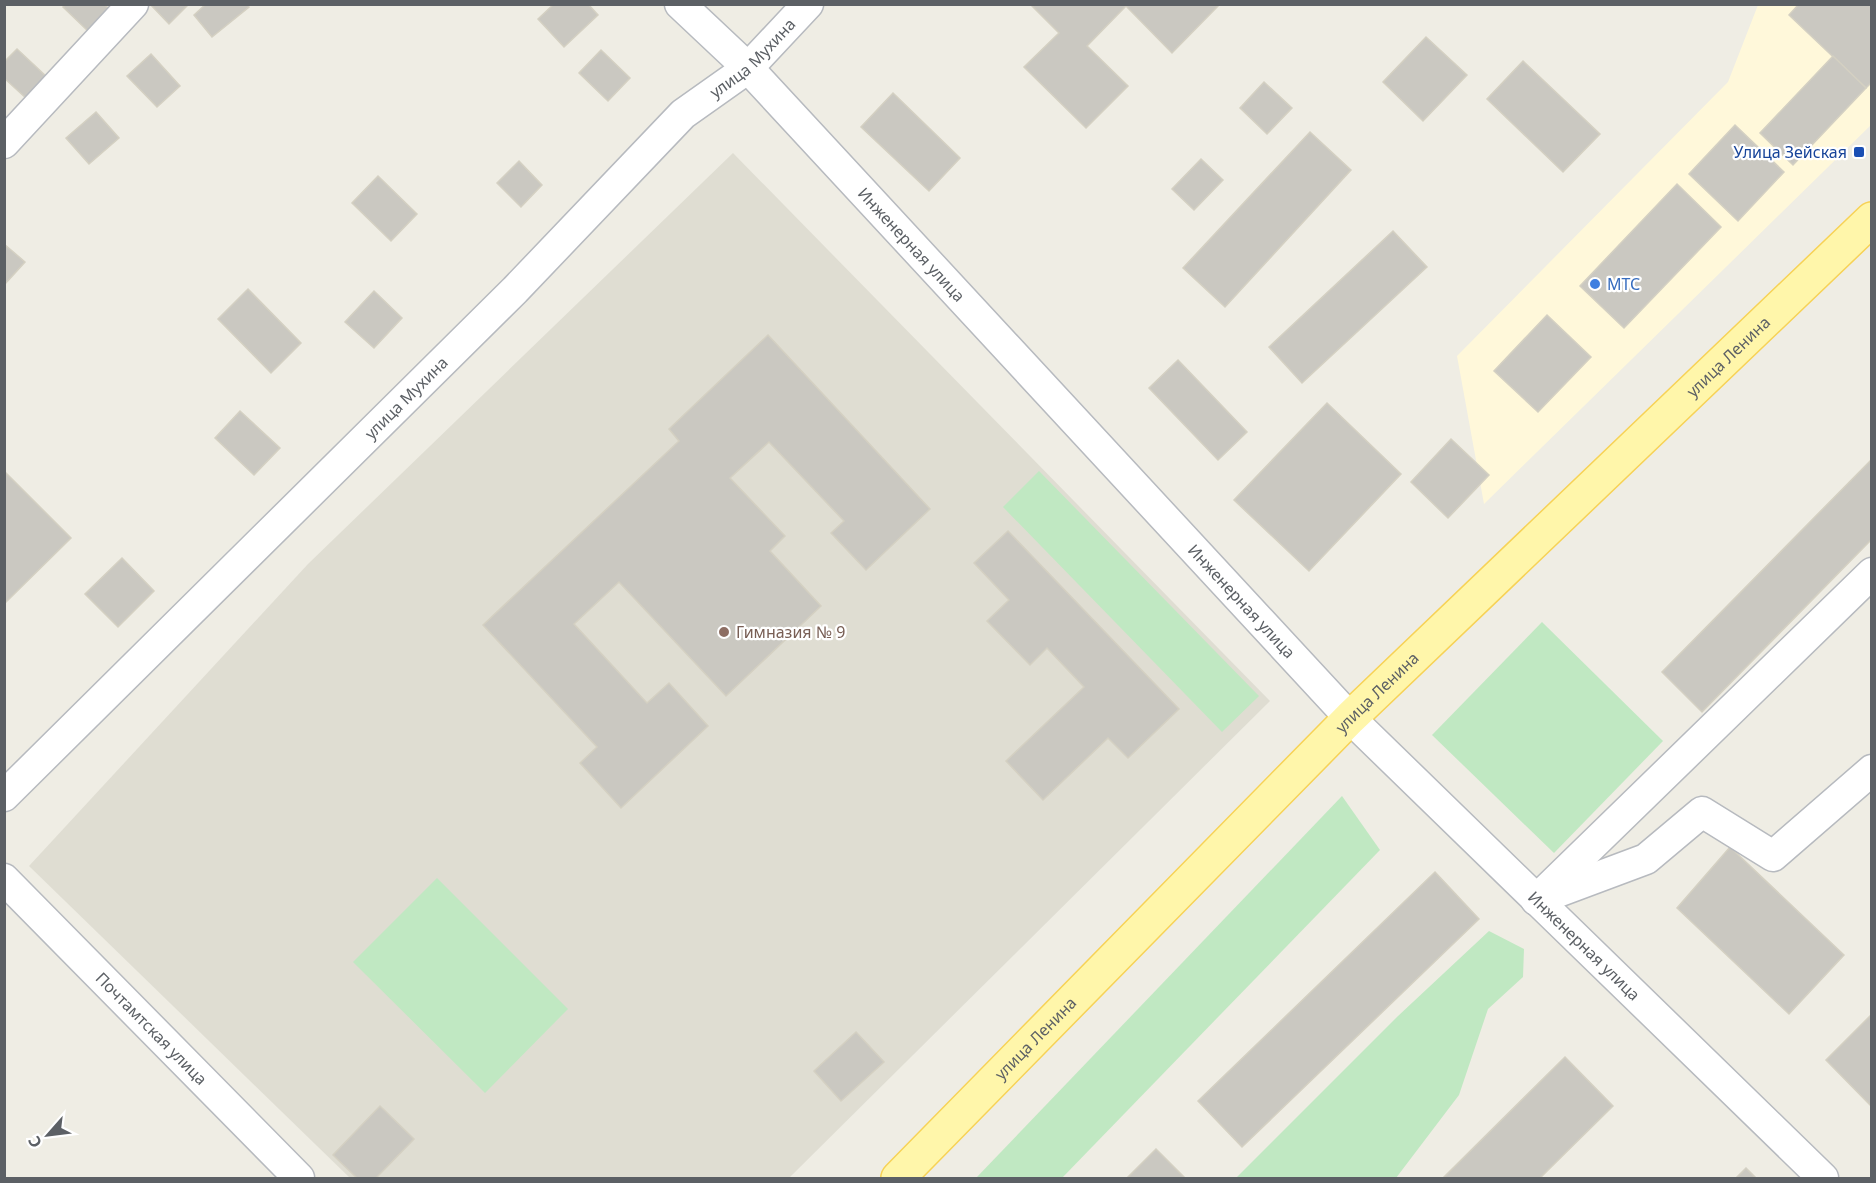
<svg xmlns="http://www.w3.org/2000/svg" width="1876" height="1183" font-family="'Noto Sans',sans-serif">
	<rect width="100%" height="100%" fill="#efede4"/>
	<path fill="#fff8da" d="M1758,5H1871V125L1484,504L1457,356L1728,82Z"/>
	<path fill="#dfddd2" d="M733,153L1270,701L789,1178H350L29,866L308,564Z"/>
	<g fill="#c0e8c2">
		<path d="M1039,471L1259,696L1222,732L1003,507Z"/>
		<path d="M1542,622L1663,741L1554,853L1432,735Z"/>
		<path d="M1342,796L1380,850L1062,1178H976Z"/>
		<path d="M437,878L568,1009L485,1093L353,962Z"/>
		<path d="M1489,931L1524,949L1523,977L1488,1009L1459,1095L1396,1178H1236L1398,1016Z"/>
	</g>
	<g fill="#cac8c1" stroke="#d4d0c2" stroke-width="1.5">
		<path d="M66,4H104L111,11L90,33L63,7Z"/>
		<path d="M150,4H188V5L169,24Z"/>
		<path d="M206,4H247L249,7L212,37L194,15Z"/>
		<path d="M554,4H588L598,15L564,47L538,19Z"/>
		<path d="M1030,4H1220L1172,53L1126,6L1087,46L1128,86L1086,128L1024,67L1059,33Z"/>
		<path d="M1799,4H1872V82L1866,88L1789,15Z"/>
		<path d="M1426,37L1467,75L1423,121L1383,82Z"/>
		<path d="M17,49L48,78L27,99L4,78V62Z"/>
		<path d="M601,50L630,78L608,101L579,73Z"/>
		<path d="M151,54L180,86L157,107L127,76Z"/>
		<path d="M1833,56L1866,88L1793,165L1760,133Z"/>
		<path d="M1523,61L1600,134L1563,172L1487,99Z"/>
		<path d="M1264,82L1292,108L1267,134L1240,108Z"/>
		<path d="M893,93L960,158L929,191L861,127Z"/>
		<path d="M96,112L119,138L89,164L66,138Z"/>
		<path d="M1735,125L1784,172L1738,221L1689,174Z"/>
		<path d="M1310,132L1351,170L1225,307L1183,268Z"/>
		<path d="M1201,159L1223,180L1194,210L1172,189Z"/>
		<path d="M519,161L542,185L521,207L497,183Z"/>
		<path d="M378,176L417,214L391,241L352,203Z"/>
		<path d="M1677,184L1721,227L1624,328L1580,286Z"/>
		<path d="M1393,231L1427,267L1302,383L1269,347Z"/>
		<path d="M4,244L25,262L4,285Z"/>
		<path d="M248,289L301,343L271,373L218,319Z"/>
		<path d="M374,291L402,318L374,348L345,322Z"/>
		<path d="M1547,315L1591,357L1538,412L1494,371Z"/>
		<path d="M768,335L930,509L866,570L831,533L844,521L769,442L730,478L785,536L770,551L821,606L726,696L619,582L574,624L647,703L669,683L708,726L621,808L580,763L597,747L483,625L679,441L669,429Z"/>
		<path d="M1178,360L1247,432L1218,460L1149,388Z"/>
		<path d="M1327,403L1401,474L1309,571L1234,500Z"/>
		<path d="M240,411L280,448L254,475L215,438Z"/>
		<path d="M1451,439L1489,475L1448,518L1411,482Z"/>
		<path d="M1872,459V539L1702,712L1662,672Z"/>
		<path d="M5,472L71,538L4,604V472Z"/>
		<path d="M1008,531L1179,709L1128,758L1108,738L1043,800L1006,761L1084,687L1047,648L1030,665L987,621L1009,600L974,563Z"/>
		<path d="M122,558L154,591L118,627L85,594Z"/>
		<path d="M1730,847L1844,955L1789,1014L1677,908Z"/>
		<path d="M1435,872L1479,919L1242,1147L1198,1101Z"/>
		<path d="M1872,1014V1105L1871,1106L1826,1060Z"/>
		<path d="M856,1032L884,1062L841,1101L814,1071Z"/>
		<path d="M1565,1057L1613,1106L1540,1178H1443Z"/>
		<path d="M380,1106L414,1139L376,1178H357L333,1155Z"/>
		<path d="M1156,1149L1185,1178H1127Z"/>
		<path d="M1746,1168L1756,1178H1736Z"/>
	</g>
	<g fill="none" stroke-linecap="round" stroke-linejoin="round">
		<g stroke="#b7babf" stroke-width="33">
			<g id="minor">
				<path id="s1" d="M680,4L748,68L1350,718L1823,1178"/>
				<path d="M4,143L133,4"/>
				<path id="s2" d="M4,796L515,290L683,114L748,68L808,4"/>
				<path id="s3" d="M4,879L299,1178"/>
				<path d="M1547,896L1646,859L1702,812L1773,856L1872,770"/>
				<path d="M1536,900L1872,573"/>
			</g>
		</g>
		<g stroke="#f7d256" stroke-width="36">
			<g id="major">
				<path id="s4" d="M898,1178L1350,718L1872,219"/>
			</g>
		</g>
		<use href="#minor" stroke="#fff" stroke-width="30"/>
		<use href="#major" stroke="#fff6aa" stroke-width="33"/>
	</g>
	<rect fill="#1a4fb4" stroke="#fff" stroke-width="2" x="1853" y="146" width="12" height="12" rx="3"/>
	<circle fill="#3f7fe0" stroke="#fff" stroke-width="2" cx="1595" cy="284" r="6"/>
	<circle fill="#8d6e63" stroke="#fff" stroke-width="2" cx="724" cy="632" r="6"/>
	<g text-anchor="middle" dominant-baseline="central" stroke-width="4.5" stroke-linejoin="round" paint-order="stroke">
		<g font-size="16" fill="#5c6065" stroke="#fff">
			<text stroke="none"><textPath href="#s2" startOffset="1052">улица Мухина</textPath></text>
			<text stroke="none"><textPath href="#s1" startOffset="334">Инженерная улица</textPath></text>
			<text stroke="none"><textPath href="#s4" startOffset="1168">улица Ленина</textPath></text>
			<text stroke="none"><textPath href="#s2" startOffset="566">улица Мухина</textPath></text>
			<text stroke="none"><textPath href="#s1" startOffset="820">Инженерная улица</textPath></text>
			<text stroke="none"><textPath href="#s4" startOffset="682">улица Ленина</textPath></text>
			<text stroke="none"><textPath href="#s1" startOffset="1306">Инженерная улица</textPath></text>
			<text stroke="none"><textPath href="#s3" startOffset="210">Почтамтская улица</textPath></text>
			<text stroke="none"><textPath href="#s4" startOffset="196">улица Ленина</textPath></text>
		</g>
		<g font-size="16" fill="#164399" stroke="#fff" text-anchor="end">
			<text x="1847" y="152">Улица Зейская</text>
		</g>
		<g font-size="16" fill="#366cbe" stroke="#fff" text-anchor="start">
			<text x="1607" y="284">МТС</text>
		</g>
		<g font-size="16" fill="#785e54" stroke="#fff" text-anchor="start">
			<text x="736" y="632">Гимназия № 9</text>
		</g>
	</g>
	<rect width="1876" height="1183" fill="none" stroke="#5c6065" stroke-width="12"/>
	<g transform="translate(48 1135) rotate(242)" stroke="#ffffff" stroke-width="4.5" paint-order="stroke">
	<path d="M0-4.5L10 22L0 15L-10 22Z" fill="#5c6065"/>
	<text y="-9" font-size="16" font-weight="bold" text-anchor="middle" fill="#5c6065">С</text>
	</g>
</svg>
